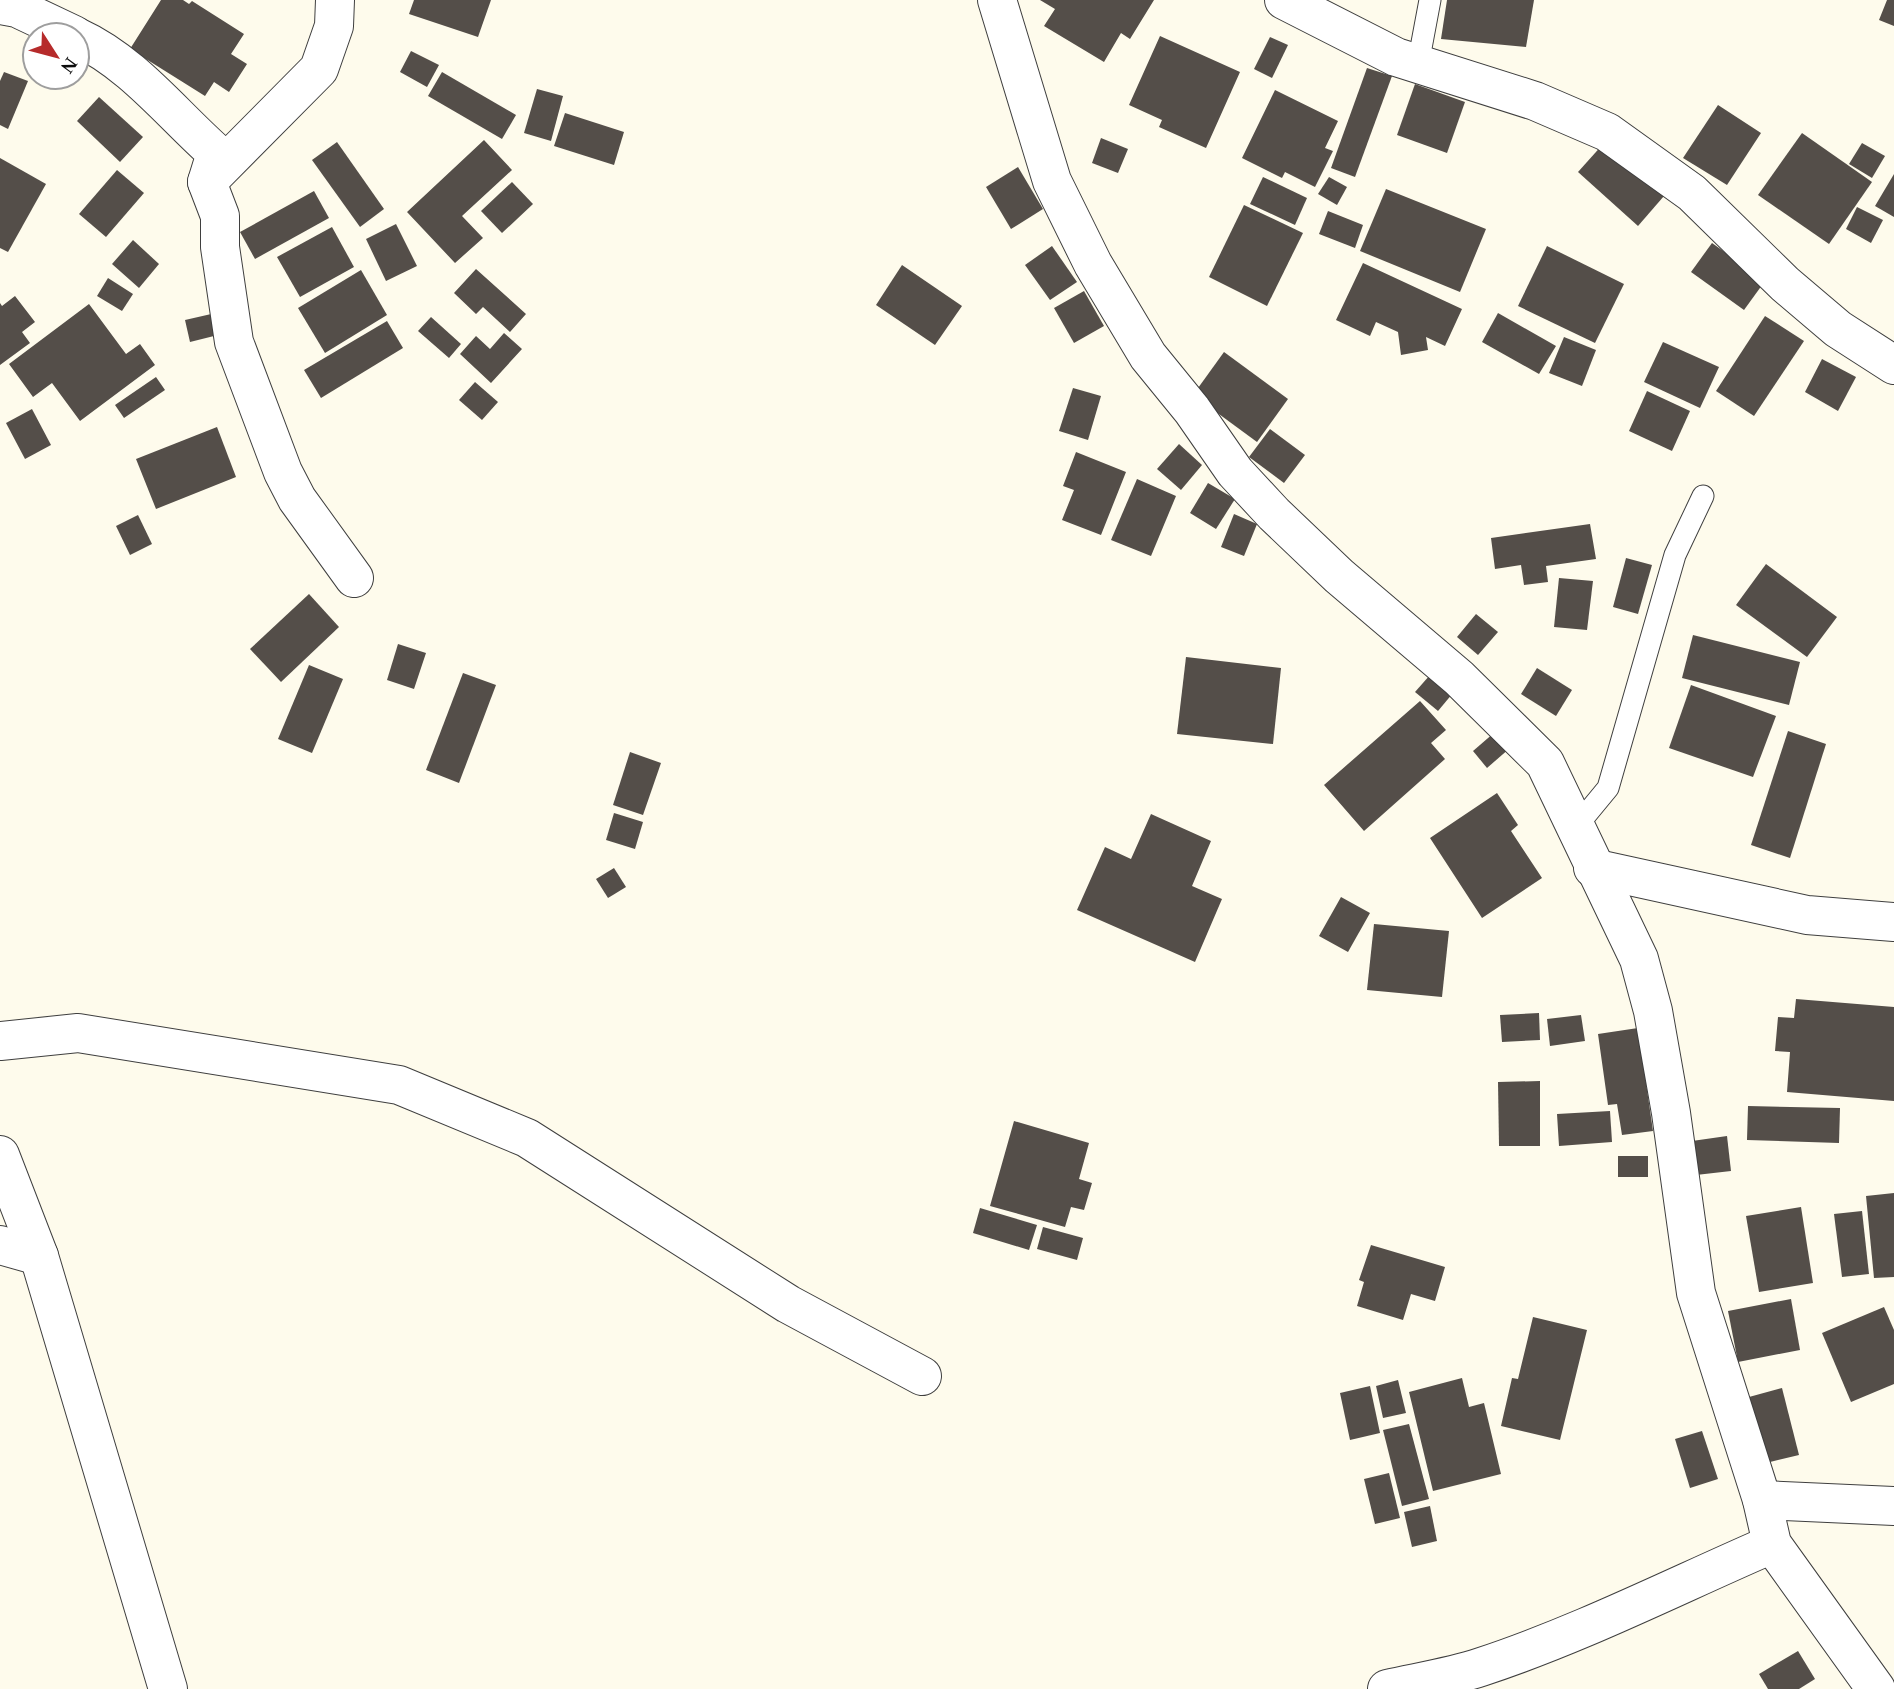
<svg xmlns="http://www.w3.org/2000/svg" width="1894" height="1689" font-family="Georgia,serif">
	<rect width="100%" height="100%" fill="#fefbec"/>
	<g fill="#544e49">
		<path d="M161,0H183L189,4L192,1L244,34L231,54L247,64L229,92L214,82L205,96L130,49Z"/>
		<path d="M414,0H491L478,37L409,14Z"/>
		<path d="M1040,0H1154L1130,39L1121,33L1104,62L1044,26L1055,9Z"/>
		<path d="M1447,0H1534L1526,47L1441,39Z"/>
		<path d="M1887,0H1894V26L1879,20Z"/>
		<path d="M1160,36L1240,72L1206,148L1159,127L1162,120L1129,105Z"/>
		<path d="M1270,37L1288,45L1272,78L1254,69Z"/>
		<path d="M411,51L439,65L427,87L400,72Z"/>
		<path d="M1367,68L1392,76L1355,177L1331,168Z"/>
		<path d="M4,72L28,81L8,129L0,125V81Z"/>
		<path d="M442,72L516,115L502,139L428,96Z"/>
		<path d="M1415,84L1465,102L1447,153L1397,135Z"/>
		<path d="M537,89L563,96L551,141L524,133Z"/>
		<path d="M1275,90L1338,121L1325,148L1333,151L1315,187L1285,172L1282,178L1242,158Z"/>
		<path d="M99,97L143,137L120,162L77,121Z"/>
		<path d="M1718,105L1761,133L1727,185L1683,158Z"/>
		<path d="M565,113L624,132L614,165L554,146Z"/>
		<path d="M1802,133L1872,182L1829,244L1758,195Z"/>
		<path d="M1101,138L1128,149L1118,173L1092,163Z"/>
		<path d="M484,140L512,170L462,216L483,238L455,263L407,212Z"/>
		<path d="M337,142L384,209L360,227L312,160Z"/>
		<path d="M1604,143L1664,196L1638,226L1578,172Z"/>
		<path d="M1862,143L1885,156L1872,178L1849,164Z"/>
		<path d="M0,158L46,184L8,252L0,248Z"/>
		<path d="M1018,167L1043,209L1011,229L986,187Z"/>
		<path d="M117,170L144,193L106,237L79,214Z"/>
		<path d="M1894,174V217L1875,206Z"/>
		<path d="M1263,177L1307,198L1295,225L1250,204Z"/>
		<path d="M1329,177L1347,187L1337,205L1318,194Z"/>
		<path d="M512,182L533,204L502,233L481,211Z"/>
		<path d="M1386,189L1486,229L1460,292L1360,251Z"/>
		<path d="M314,191L329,218L255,259L240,232Z"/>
		<path d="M1244,205L1303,233L1267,306L1209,277Z"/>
		<path d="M1857,207L1883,220L1871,243L1846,229Z"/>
		<path d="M1328,211L1363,225L1355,248L1319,234Z"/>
		<path d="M396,224L417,266L386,281L366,239Z"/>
		<path d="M332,227L354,267L300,297L277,257Z"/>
		<path d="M133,240L159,264L139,288L112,264Z"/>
		<path d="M1712,243L1765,281L1744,310L1691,272Z"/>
		<path d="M1052,246L1077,282L1050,300L1025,265Z"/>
		<path d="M1547,246L1624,284L1595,343L1518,306Z"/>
		<path d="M1363,263L1462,309L1445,346L1426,337L1428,350L1401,355L1398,332L1376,322L1370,336L1336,320Z"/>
		<path d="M902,265L962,306L935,345L876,305Z"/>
		<path d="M476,269L526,314L510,332L483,307L476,314L454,293Z"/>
		<path d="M361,270L387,315L325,353L298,308Z"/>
		<path d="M108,278L133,294L122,311L97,296Z"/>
		<path d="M1084,291L1104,326L1074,343L1054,308Z"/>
		<path d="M15,296L35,322L22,332L30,343L0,365V303L2,306Z"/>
		<path d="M89,304L126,354L140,344L155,365L80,421L52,383L33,397L9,364Z"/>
		<path d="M220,312L226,333L190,342L185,320Z"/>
		<path d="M1498,313L1556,346L1539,374L1482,342Z"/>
		<path d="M1765,316L1804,341L1754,416L1716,391Z"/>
		<path d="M431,317L461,344L449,358L418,331Z"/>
		<path d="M387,321L403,348L321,398L304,370Z"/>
		<path d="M504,333L522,349L491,383L460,354L476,336L490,349Z"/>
		<path d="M1564,337L1596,350L1582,386L1549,373Z"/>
		<path d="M1663,342L1719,367L1700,408L1644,382Z"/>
		<path d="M1224,352L1288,399L1257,442L1193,395Z"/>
		<path d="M1822,359L1856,377L1838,411L1805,392Z"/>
		<path d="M156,377L165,390L124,418L115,405Z"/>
		<path d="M475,382L498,402L482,420L459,400Z"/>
		<path d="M1073,388L1101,396L1088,440L1059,431Z"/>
		<path d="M1647,391L1690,411L1672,451L1629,431Z"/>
		<path d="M32,409L51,445L25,459L6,423Z"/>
		<path d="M217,427L236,477L156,509L136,459Z"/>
		<path d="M1270,429L1305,455L1284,483L1249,457Z"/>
		<path d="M1179,444L1202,465L1181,490L1157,469Z"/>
		<path d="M1076,452L1126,472L1101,535L1062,520L1074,490L1063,486Z"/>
		<path d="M1137,479L1176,496L1151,556L1111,540Z"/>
		<path d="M1208,483L1235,499L1216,529L1190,513Z"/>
		<path d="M1234,514L1257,524L1244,556L1221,547Z"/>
		<path d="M138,515L152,544L130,555L116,526Z"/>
		<path d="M1590,524L1596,559L1546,566L1548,582L1524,585L1521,565L1495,569L1491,538Z"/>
		<path d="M1626,558L1652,565L1638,614L1613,607Z"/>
		<path d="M1766,564L1837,617L1807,657L1736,605Z"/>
		<path d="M1559,578L1593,581L1587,630L1554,627Z"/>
		<path d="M309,594L339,627L281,682L250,649Z"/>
		<path d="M1476,614L1498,632L1478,655L1457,637Z"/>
		<path d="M1693,635L1800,662L1789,705L1682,678Z"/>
		<path d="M398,644L426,653L414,689L387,680Z"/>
		<path d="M1186,657L1281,668L1273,744L1177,734Z"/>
		<path d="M309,665L343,679L312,753L278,739Z"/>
		<path d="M1537,668L1572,690L1556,716L1521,694Z"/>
		<path d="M463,673L496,685L459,783L426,770Z"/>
		<path d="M1430,675L1453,693L1438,711L1415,692Z"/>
		<path d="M1691,685L1776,716L1753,777L1669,748Z"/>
		<path d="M1420,701L1446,730L1431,743L1445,759L1364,831L1324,785Z"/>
		<path d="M1788,731L1826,744L1790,858L1751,845Z"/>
		<path d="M1495,732L1510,748L1487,768L1473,751Z"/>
		<path d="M630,752L661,763L643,815L613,805Z"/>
		<path d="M1497,793L1518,825L1511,831L1542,878L1482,918L1430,838Z"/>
		<path d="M614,813L643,822L635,849L606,840Z"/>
		<path d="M1151,814L1211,841L1192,886L1222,899L1195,962L1077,910L1105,847L1131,859Z"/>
		<path d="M614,868L626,887L608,898L596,879Z"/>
		<path d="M1341,897L1370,913L1348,952L1319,936Z"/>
		<path d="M1374,924L1449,931L1442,997L1367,990Z"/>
		<path d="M1796,999L1894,1007V1101L1787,1092L1790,1052L1775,1051L1778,1017L1794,1018Z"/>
		<path d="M1539,1013L1540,1040L1502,1042L1500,1015Z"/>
		<path d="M1581,1015L1585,1041L1550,1046L1547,1019Z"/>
		<path d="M1638,1028L1653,1131L1622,1135L1617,1104L1608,1105L1598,1034Z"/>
		<path d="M1540,1081V1146H1499L1498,1082Z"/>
		<path d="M1748,1106L1840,1108L1839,1143L1747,1140Z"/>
		<path d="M1610,1111L1612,1142L1559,1146L1557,1114Z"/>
		<path d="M1014,1121L1089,1143L1079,1179L1092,1183L1084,1210L1071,1207L1065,1227L990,1206Z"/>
		<path d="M1727,1136L1731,1171L1696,1175L1692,1141Z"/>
		<rect x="1618" y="1156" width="30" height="21"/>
		<path d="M1894,1193V1277L1874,1278L1866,1196Z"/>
		<path d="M1801,1207L1813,1283L1759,1292L1746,1216Z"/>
		<path d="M980,1208L1037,1225L1029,1250L973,1233Z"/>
		<path d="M1862,1211L1869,1274L1842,1277L1834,1214Z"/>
		<path d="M1043,1227L1083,1238L1077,1260L1037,1249Z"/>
		<path d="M1371,1245L1445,1267L1435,1301L1411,1294L1403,1320L1357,1306L1364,1282L1359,1280Z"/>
		<path d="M1791,1299L1800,1350L1738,1362L1728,1311Z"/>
		<path d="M1884,1307L1894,1330V1384L1851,1402L1822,1333Z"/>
		<path d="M1533,1317L1587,1330L1560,1440L1501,1426L1512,1378L1518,1379Z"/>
		<path d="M1462,1378L1469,1407L1484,1403L1501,1474L1433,1491L1409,1392Z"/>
		<path d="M1398,1380L1406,1413L1383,1418L1376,1386Z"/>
		<path d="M1370,1386L1380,1433L1350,1440L1340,1393Z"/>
		<path d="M1782,1388L1799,1455L1766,1463L1749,1397Z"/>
		<path d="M1409,1424L1429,1499L1402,1506L1383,1430Z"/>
		<path d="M1702,1431L1718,1479L1690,1488L1675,1439Z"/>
		<path d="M1389,1473L1400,1518L1375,1524L1364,1479Z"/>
		<path d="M1430,1506L1437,1541L1412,1547L1404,1512Z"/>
		<path d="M1798,1651L1815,1679L1799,1689H1768L1759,1674Z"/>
	</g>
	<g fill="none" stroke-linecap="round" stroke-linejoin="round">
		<g stroke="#3f3f3f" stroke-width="23">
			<g id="lane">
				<path d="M1418,64L1430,0"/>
				<path d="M1575,828L1608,788L1675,555L1703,496"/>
			</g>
		</g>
		<g stroke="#3f3f3f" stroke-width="40">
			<g id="street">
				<path d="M997,0L1052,181L1093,264L1148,356L1192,410L1235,472L1274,514L1339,576L1459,678L1545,763L1639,959L1653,1011L1671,1113L1696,1293L1762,1500L1772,1544L1876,1689"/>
				<path d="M1284,0L1396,57L1535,101L1607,132L1692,193L1785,284L1838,329L1894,365"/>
				<path d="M0,5L17,8L74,35"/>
				<path d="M77,37C132,62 171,113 216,153L207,182L220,216V247L234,342L283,472L297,499L354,578"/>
				<path d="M207,182L319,69L334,26L335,0"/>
				<path d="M1593,868L1807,915L1894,922"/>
				<path d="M0,1041L78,1033L399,1085L527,1138L788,1304L922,1376"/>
				<path d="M0,1155L39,1256L168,1689"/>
				<path d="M0,1245L39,1256"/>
				<path d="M1762,1500L1894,1506"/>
				<path d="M1387,1689C1418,1682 1451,1677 1481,1667C1581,1634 1675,1586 1772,1544"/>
			</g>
		</g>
		<use href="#lane" stroke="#fff" stroke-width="21"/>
		<use href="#street" stroke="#fff" stroke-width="38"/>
	</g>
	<g transform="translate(56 56) rotate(126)"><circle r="33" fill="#ffffff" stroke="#9e9e9e" stroke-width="2"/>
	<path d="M0-5L12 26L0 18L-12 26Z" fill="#b62b2b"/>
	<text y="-10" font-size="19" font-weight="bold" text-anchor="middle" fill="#0c0c0c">N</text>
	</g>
</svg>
